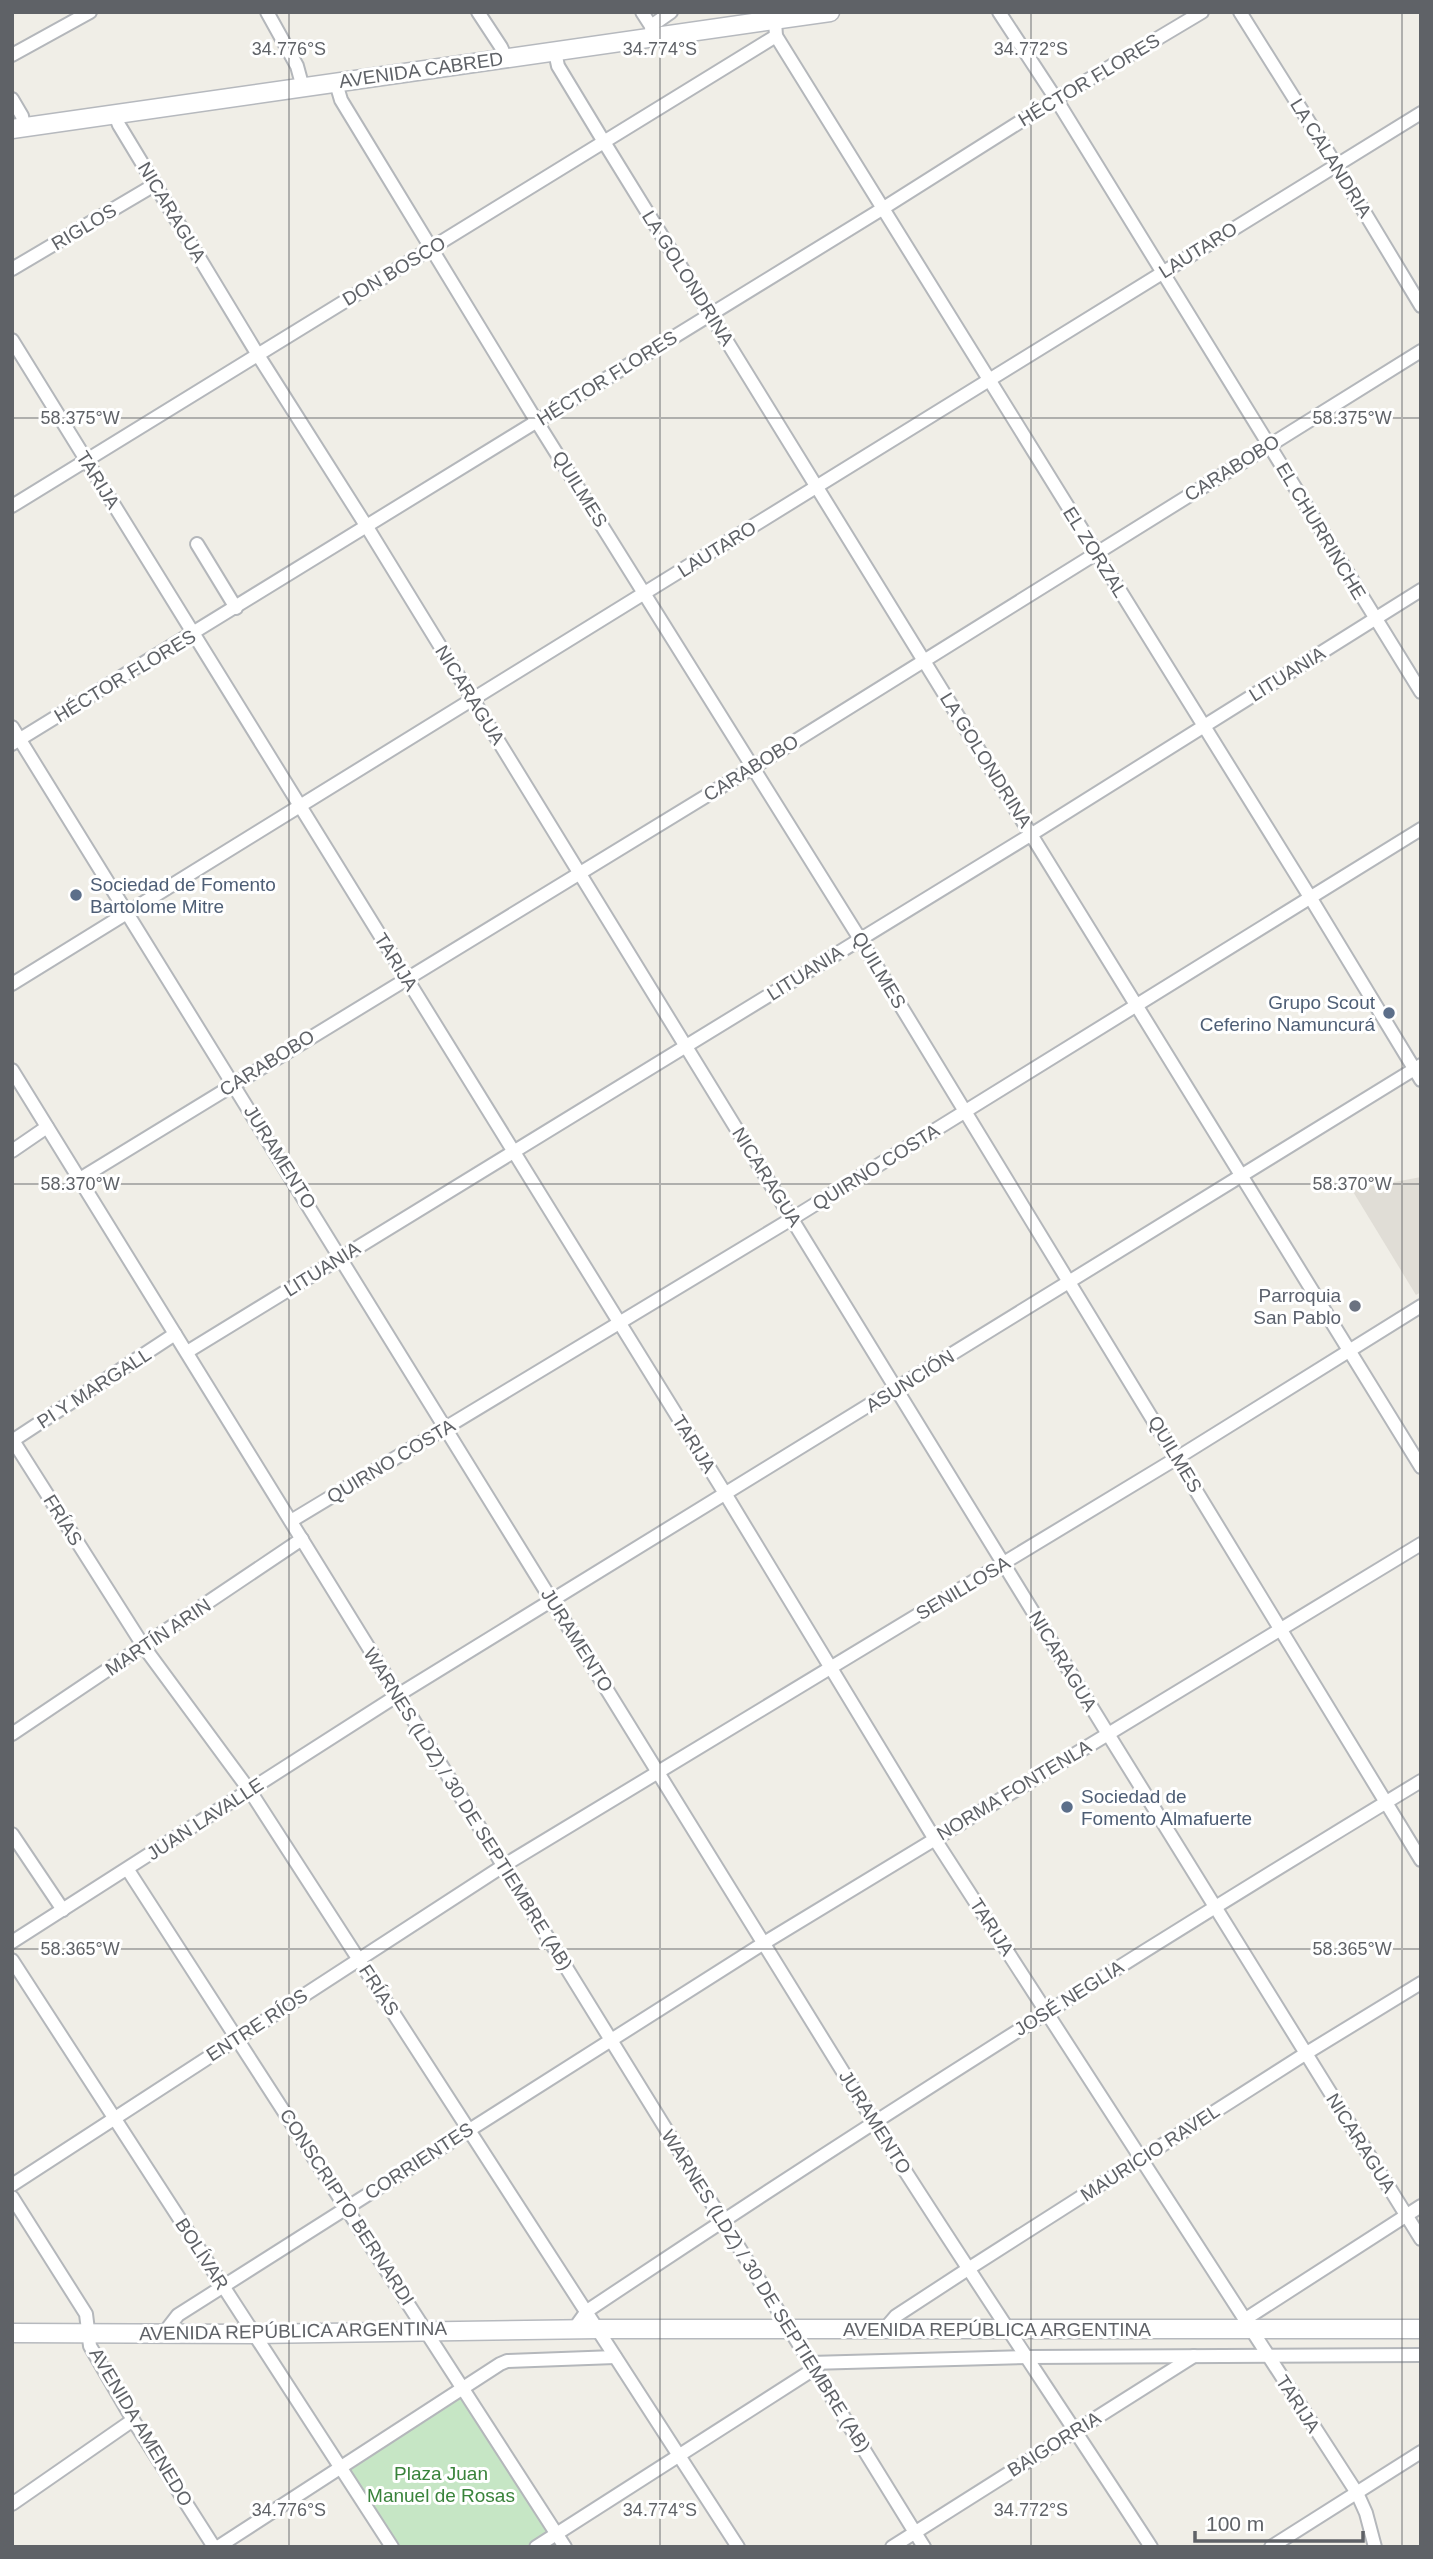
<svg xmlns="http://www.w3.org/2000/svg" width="1433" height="2559" font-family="Arial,sans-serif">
	<rect width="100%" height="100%" fill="#f0eee7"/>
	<path fill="#e0ddd6" d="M1421,1177V1292L1416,1295L1352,1190Z"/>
	<path fill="#c6e6c5" d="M460,2397L547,2532L525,2547H398L348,2470Z"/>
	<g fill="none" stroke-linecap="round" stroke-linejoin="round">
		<g stroke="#b4b7bb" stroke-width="16">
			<g id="street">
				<path d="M267,12L297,66L303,88"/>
				<path d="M478,12L501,47L506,58"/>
				<path d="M642,12L651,26L652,39"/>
				<path d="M999,12L1056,99L1421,692"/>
				<path d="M1240,12L1336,165L1421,306"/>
				<path d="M775,21L776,36L1310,897L1421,1080"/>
				<path d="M651,26L671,12"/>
				<path d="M555,52L558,66L604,142L1421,1467"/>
				<path d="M12,55L90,12"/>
				<path d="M336,83L341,100L537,422L860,939L1421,1860"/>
				<path d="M12,99L22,116L24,127"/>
				<path d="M115,115L119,125L258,355L367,527L1108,1734L1421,2239"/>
				<path d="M12,269L156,184"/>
				<path d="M12,340L726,1495L934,1838L1357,2493L1366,2513L1375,2547"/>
				<path d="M12,506L776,36"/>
				<path d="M197,544L236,608"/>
				<path d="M12,727C303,1190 584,1659 874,2122C964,2265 1059,2405 1151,2547"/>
				<path d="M12,744L882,209L1056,99L1202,12"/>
				<path d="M12,984L1421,113"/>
				<path d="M12,1070L924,2547"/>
				<path d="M12,1151L47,1127"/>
				<path d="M78,1180L752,768L1421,351"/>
				<path d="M187,1352L1032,834L1421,590"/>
				<path d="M12,1439L144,1647L250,1791L738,2547"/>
				<path d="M12,1441L175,1334"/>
				<path d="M291,1521L793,1218L1421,829"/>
				<path d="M12,1734L302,1539"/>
				<path d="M12,1834L63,1910"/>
				<path d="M128,1870L565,2547"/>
				<path d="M12,1942L398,1695L1421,1065"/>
				<path d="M12,1960L392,2547"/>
				<path d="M12,2185L503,1866L1177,1458L1421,1306"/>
				<path d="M12,2197L86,2314L90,2346L133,2420L214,2547"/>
				<path d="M1244,2320L1421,2206"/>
				<path d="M574,2329L587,2311C861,2128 1139,1952 1421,1781"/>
				<path d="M884,2330L896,2316L968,2269L1305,2054L1421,1983"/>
				<path d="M164,2333L178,2315L764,1943L1421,1544"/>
				<path d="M810,2363L1028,2357L1421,2355"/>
				<path d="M12,2504L133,2420"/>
				<path d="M218,2547L500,2364L507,2361L615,2357"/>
				<path d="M536,2547L814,2369"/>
				<path d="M892,2547L1194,2356"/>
				<path d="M1271,2547L1421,2452"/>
			</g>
		</g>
		<g stroke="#b6b9be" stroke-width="21">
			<g id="secondary">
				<path d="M12,129L830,12"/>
				<path d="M12,2333L254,2334L598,2329H1421"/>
			</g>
		</g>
		<use href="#street" stroke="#fff" stroke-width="12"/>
		<use href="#secondary" stroke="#fff" stroke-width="18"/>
	</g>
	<path fill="none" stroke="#5f6267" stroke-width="2" stroke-opacity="0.45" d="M289,12V2547M660,12V2547M1031,12V2547M1402,12V2547M12,418H1421M12,1184H1421M12,1949H1421"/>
	<g fill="#5c6f8a" stroke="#fff" stroke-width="2.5">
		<circle cx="76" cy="895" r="7"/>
		<circle cx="1389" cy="1013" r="7"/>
		<circle cx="1067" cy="1807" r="7"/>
	</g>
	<circle fill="#6b7280" stroke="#fff" stroke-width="2.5" cx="1355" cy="1306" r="7"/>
	<g text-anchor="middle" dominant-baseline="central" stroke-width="6" stroke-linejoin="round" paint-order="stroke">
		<g font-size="19" fill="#5f6267" stroke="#fff">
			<text transform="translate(421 70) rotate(-8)">AVENIDA CABRED</text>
			<text transform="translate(1089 80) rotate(-31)">HÉCTOR FLORES</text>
			<text transform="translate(1331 158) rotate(58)">LA CALANDRIA</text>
			<text transform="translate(172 212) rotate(59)">NICARAGUA</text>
			<text transform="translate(84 227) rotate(-31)">RIGLOS</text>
			<text transform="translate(1198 250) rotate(-32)">LAUTARO</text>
			<text transform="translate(394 271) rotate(-31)">DON BOSCO</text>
			<text transform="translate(688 278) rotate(58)">LA GOLONDRINA</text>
			<text transform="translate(607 378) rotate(-32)">HÉCTOR FLORES</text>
			<text transform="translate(1232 468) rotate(-32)">CARABOBO</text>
			<text transform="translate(98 480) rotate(58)">TARIJA</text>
			<text transform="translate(580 489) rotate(58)">QUILMES</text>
			<text transform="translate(1321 531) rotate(59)">EL CHURRINCHE</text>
			<text transform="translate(717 549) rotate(-32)">LAUTARO</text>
			<text transform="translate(1095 552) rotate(58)">EL ZORZAL</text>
			<text transform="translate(1287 674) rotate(-32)">LITUANIA</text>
			<text transform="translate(125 676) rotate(-31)">HÉCTOR FLORES</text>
			<text transform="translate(470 695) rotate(58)">NICARAGUA</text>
			<text transform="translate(986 760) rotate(58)">LA GOLONDRINA</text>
			<text transform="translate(751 768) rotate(-32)">CARABOBO</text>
			<text transform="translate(396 962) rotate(58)">TARIJA</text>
			<text transform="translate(879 970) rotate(59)">QUILMES</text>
			<text transform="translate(805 973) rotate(-32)">LITUANIA</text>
			<text transform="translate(267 1063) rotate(-32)">CARABOBO</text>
			<text transform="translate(280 1157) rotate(58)">JURAMENTO</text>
			<text transform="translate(876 1167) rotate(-32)">QUIRNO COSTA</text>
			<text transform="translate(767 1177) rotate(58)">NICARAGUA</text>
			<text transform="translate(322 1269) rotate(-32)">LITUANIA</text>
			<text transform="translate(910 1381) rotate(-32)">ASUNCIÓN</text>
			<text transform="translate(94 1388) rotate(-33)">PI Y MARGALL</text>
			<text transform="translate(694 1444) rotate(58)">TARIJA</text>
			<text transform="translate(1175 1454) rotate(59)">QUILMES</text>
			<text transform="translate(391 1461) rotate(-31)">QUIRNO COSTA</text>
			<text transform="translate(63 1520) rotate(58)">FRÍAS</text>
			<text transform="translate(963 1588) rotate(-31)">SENILLOSA</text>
			<text transform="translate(158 1637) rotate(-34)">MARTÍN ARIN</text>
			<text transform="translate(577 1640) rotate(58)">JURAMENTO</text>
			<text transform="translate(1063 1661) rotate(59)">NICARAGUA</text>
			<text transform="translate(1014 1790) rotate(-31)">NORMA FONTENLA</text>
			<text transform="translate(468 1809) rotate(58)">WARNES (LDZ) / 30 DE SEPTIEMBRE (AB)</text>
			<text transform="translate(205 1819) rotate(-33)">JUAN LAVALLE</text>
			<text transform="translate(992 1927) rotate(57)">TARIJA</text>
			<text transform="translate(379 1990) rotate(57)">FRÍAS</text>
			<text transform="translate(1069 1998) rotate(-32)">JOSÉ NEGLIA</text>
			<text transform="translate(257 2025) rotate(-33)">ENTRE RÍOS</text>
			<text transform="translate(875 2122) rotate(58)">JURAMENTO</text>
			<text transform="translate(1361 2143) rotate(58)">NICARAGUA</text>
			<text transform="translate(1150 2153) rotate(-33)">MAURICIO RAVEL</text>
			<text transform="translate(419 2161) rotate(-33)">CORRIENTES</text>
			<text transform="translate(347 2207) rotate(57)">CONSCRIPTO BERNARDI</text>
			<text transform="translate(202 2254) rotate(57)">BOLÍVAR</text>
			<text transform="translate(766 2291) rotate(58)">WARNES (LDZ) / 30 DE SEPTIEMBRE (AB)</text>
			<text x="997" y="2329">AVENIDA REPÚBLICA ARGENTINA</text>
			<text transform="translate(293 2331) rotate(-1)">AVENIDA REPÚBLICA ARGENTINA</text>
			<text transform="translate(1298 2404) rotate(57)">TARIJA</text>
			<text transform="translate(141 2427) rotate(59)">AVENIDA AMENEDO</text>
			<text transform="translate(1054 2444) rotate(-32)">BAIGORRIA</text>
		</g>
		<g font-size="19" fill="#4e5e75" stroke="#fff" text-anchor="start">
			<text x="90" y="884">Sociedad de Fomento<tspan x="90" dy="22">Bartolome Mitre</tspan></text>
			<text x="1375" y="1002" text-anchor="end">Grupo Scout<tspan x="1375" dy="22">Ceferino Namuncurá</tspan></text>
			<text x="1081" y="1796">Sociedad de<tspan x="1081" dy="22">Fomento Almafuerte</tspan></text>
		</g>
		<g font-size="19" fill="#5b616d" stroke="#fff" text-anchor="end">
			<text x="1341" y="1295">Parroquia<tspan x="1341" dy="22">San Pablo</tspan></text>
		</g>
		<g font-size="19" fill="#39833b" stroke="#fff">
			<text x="441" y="2473">Plaza Juan<tspan x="441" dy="22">Manuel de Rosas</tspan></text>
		</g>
	</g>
	<g font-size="18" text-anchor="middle" fill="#5f6267" stroke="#fff" stroke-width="6" stroke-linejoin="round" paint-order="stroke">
		<text x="289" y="55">34.776°S</text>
		<text x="660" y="55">34.774°S</text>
		<text x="1031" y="55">34.772°S</text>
		<text x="1352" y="424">58.375°W</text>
		<text x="80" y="424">58.375°W</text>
		<text x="1352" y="1190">58.370°W</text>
		<text x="80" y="1190">58.370°W</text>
		<text x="80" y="1955">58.365°W</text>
		<text x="1352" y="1955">58.365°W</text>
		<text x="289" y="2516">34.776°S</text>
		<text x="660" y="2516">34.774°S</text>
		<text x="1031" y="2516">34.772°S</text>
	</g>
	<rect width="1433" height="2559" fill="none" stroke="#5f6267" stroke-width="28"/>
	<path d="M1195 2531v10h168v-10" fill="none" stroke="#5f6267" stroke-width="3.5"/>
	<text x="1206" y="2531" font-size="21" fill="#5f6267" stroke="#ffffff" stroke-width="5" paint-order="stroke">100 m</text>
</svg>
